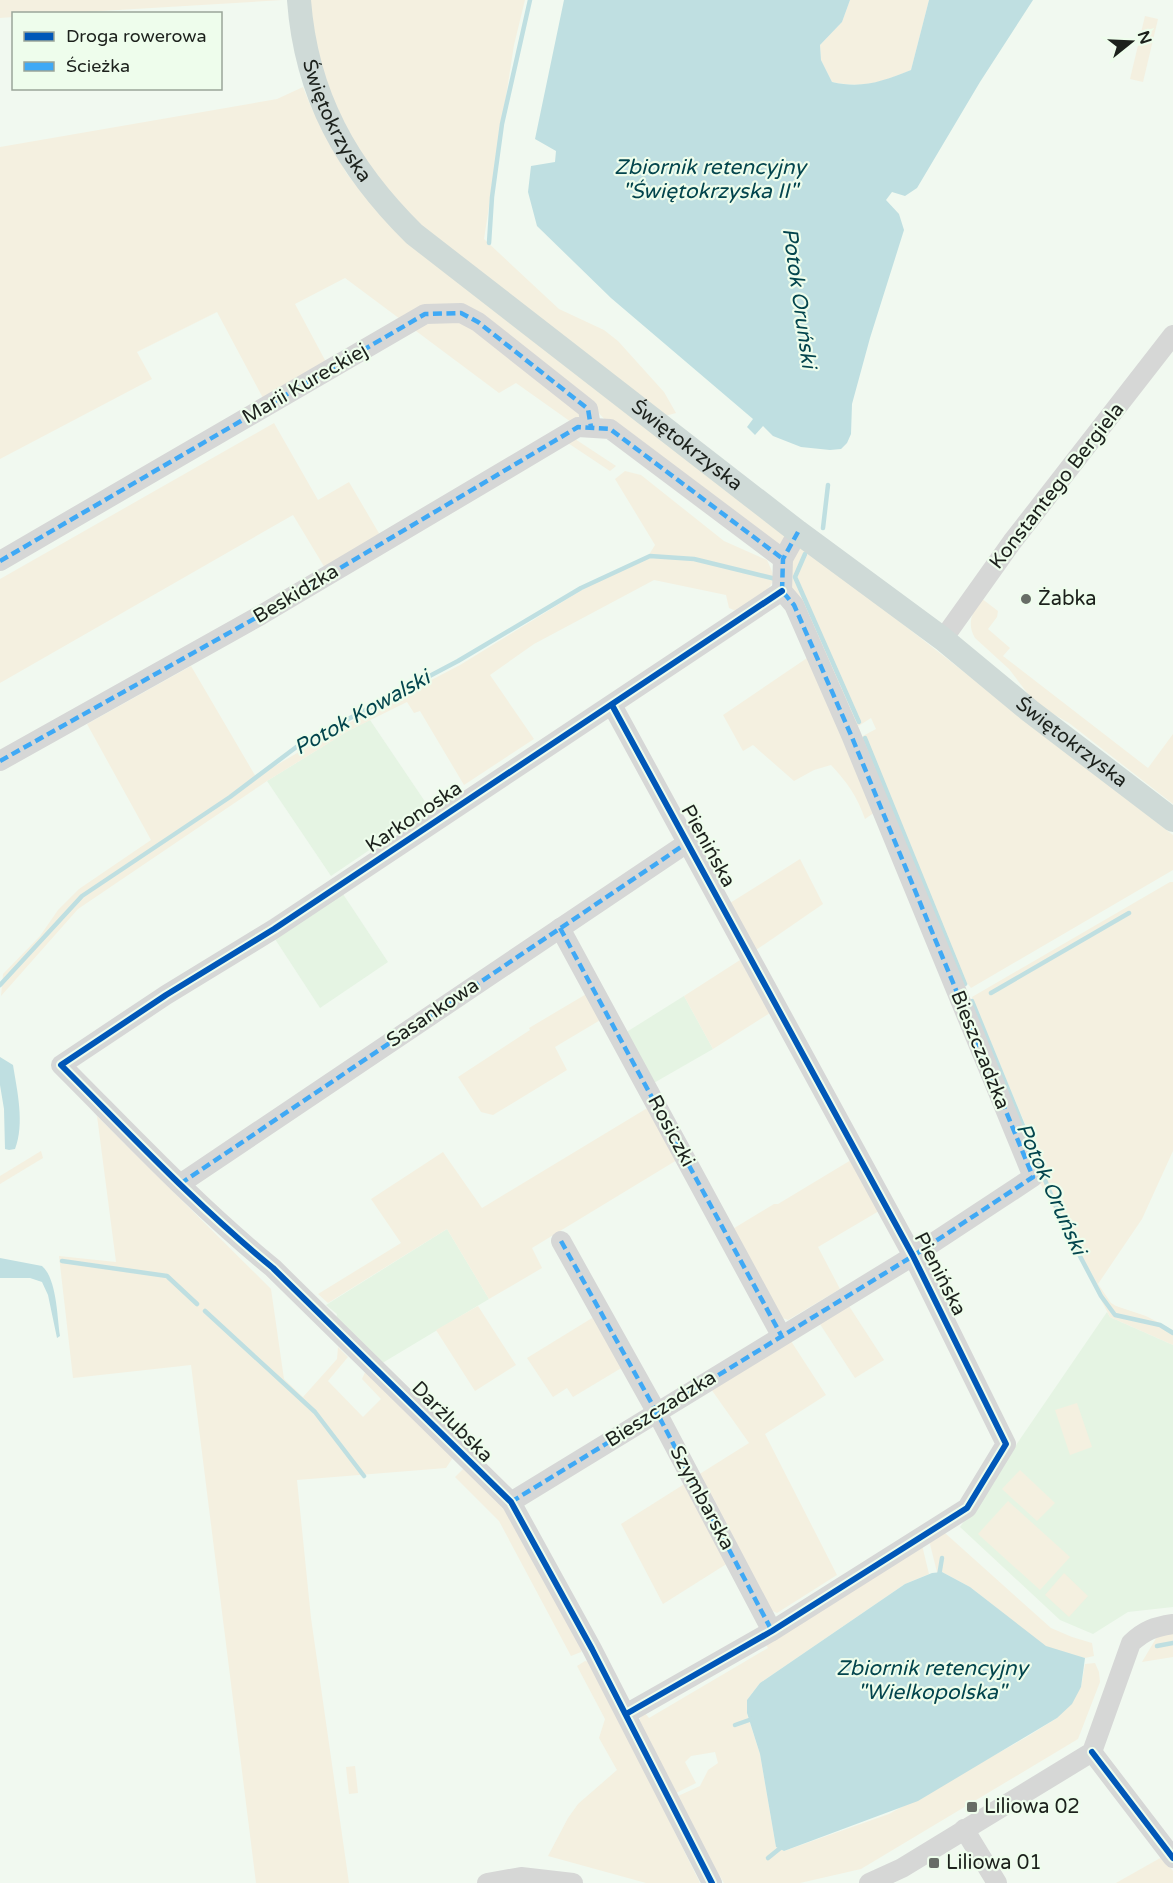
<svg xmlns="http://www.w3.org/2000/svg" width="1173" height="1883" font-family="'Varela Round',sans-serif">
	<rect width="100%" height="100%" fill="#f1f9f0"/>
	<g fill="#e5f4e3">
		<path d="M370,720L430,809L331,876L267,781L348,731Z"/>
		<path d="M343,894L388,962L320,1008L275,939Z"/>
		<path d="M684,996L713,1049L652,1084L625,1033Z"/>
		<path d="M447,1229L489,1299L379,1365L336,1319L337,1314L326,1305Z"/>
		<path d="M1107,1312L1110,1317L1173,1345V1607L1128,1612L1093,1634L1060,1620L960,1527Z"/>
	</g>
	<g fill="#f4f0e0">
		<path d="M0,0H283L68,13L14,14L13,17L0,18Z"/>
		<path d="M309,0H525L514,45L484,239L559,309L604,330L618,341L664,392L676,413L665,416L418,225L376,178L341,121L320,71Z"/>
		<path d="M850,0H929L911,70C881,82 865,89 832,82L821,60L820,45L842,22Z"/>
		<path d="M1145,16L1158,19L1143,82L1130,79Z"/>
		<path d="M303,87L311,107L347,174L385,220L785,534L784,541L779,545L606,421L589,402L470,313L400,319L345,278L295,304L326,362L263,398L217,312L137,352L152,379L0,459V147L277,99Z"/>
		<path d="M429,319L464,320L579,405L580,416L571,422L516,383L499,393L412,328Z"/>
		<path d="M274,423L318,500L349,482L380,535L325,568L293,515L0,683V579Z"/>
		<path d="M575,439L616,466L610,471L568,443Z"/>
		<path d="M625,471L641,475L724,541L767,560C769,565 774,573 773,579C771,593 747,603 736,611L729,608L726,595L654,580L534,644L490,675L534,739L464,785L420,711L414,713L407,702L348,731L267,781L78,909L1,996L3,974L40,936L58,910L79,889L151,840L87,724L191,666L256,777L345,725L460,665L590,585L647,558L655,545L615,479Z"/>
		<path d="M804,547L1173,835V870L971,988L968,984L962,986L861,737L876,729L871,718L857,727L791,588L789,567L796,549Z"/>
		<path d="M981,598L998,611L997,617L988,629L1010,648L1003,656L1148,768L1173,734V804L1069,723L1041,707L1031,698L1009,669L975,638C966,623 973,612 981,598Z"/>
		<path d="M810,656L878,810L865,819C857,796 847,782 831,765L814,770L794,781L753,745L743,751L723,715Z"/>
		<path d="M800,859L823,904L756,950L730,903Z"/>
		<path d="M1170,882H1173V1151L1142,1219L1098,1284L1111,1303L1116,1306L1146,1316L1173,1330V1345L1110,1317L1040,1183L1047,1177L972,997Z"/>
		<path d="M740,960L770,1013L713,1049L684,996Z"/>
		<path d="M588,993L602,1019L555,1047L567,1070L493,1115L481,1112L458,1077L530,1030L529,1028Z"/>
		<path d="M649,1107L677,1160L532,1248L542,1268L489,1299L447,1229L328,1303L318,1294L401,1243L371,1199L443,1152L482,1208Z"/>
		<path d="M97,1116L271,1289L284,1379L303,1397L337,1359L338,1347L348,1357L328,1381L363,1417L381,1399L362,1379L366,1370L454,1456L446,1468L297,1480L311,1618L349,1883H256L191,1365L73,1378L59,1256L116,1262Z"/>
		<path d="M41,1151L43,1158L0,1184V1176Z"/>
		<path d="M851,1160L879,1211L818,1247L840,1289L788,1320L778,1316L731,1230L774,1204H778Z"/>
		<path d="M847,1303L884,1360L855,1378L818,1321Z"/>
		<path d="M478,1306L516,1365L475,1391L436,1330Z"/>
		<path d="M597,1315L623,1367L573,1397L567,1388L553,1397L527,1358Z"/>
		<path d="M789,1338L826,1395L765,1434L837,1575L777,1613L768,1609L698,1475L749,1443L711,1389Z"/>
		<path d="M1077,1403L1092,1447L1070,1455L1055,1410Z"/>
		<path d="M465,1467L501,1503L582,1647L581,1652L571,1656L499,1521L455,1477Z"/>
		<path d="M1020,1470L1055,1503L1037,1521L1002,1489Z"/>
		<path d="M686,1483L728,1563L663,1604L621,1524Z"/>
		<path d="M1008,1501L1070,1557L1040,1590L978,1534Z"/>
		<path d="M945,1533L1051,1628L1072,1637L1092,1643L1094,1656L1085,1658L1046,1647L970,1587L942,1572H937L929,1540Z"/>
		<path d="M922,1545L929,1574L905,1584L760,1683L747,1700V1714L760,1754L776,1847L784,1851L889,1814L1025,1738L1057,1718L1081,1687L1085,1664L1095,1663L1099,1672L1100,1682L1078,1739L861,1869L800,1883H724L720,1876L717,1877L678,1796L700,1786L708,1770L718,1763L715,1752L691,1756L685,1762L696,1783L674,1794L638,1724L640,1718L645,1713L649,1718L768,1648L765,1643Z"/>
		<path d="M1064,1573L1088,1596L1069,1617L1045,1595Z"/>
		<path d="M1173,1633V1657L1142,1662L1158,1635Z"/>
		<path d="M585,1661L590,1662L700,1883H646L548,1856L568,1818L578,1804L617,1770L599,1738L605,1719L577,1666Z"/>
		<path d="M355,1766L358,1793L349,1794L346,1767Z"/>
		<path d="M1162,1857L1173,1871V1883H1116Z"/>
	</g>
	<g fill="#bfdfe1">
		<path d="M564,0H850L842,22L820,45L821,60L832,82C863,89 883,81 911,70L929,0H1033L980,82L917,188L905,196L892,192L886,200L899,214L904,230L870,338L852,404L851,434L847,443L841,449L830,450L801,447L773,436L763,426L755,435L747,427L753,419L611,298L537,226L528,192L531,166L555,162L556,151L535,139Z"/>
		<path d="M0,1057L13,1065C17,1090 25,1124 15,1149L9,1150L5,1149L4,1109L0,1085Z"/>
		<path d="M0,1258L42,1266C57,1279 57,1317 60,1336L57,1338L48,1295L42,1282L30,1278H0Z"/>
		<path d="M942,1572L970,1587L1046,1646L1085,1658L1081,1687L1072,1704L1057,1718L918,1801L784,1851L776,1847L760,1754L747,1713V1700L760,1683L905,1584L932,1573Z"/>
	</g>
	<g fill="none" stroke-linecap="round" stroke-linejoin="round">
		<g stroke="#bfdfe1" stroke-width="4.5">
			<path d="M489,243L492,197L502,124L530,0"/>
			<path d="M823,528L828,485"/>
			<path d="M805,554L795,577L859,722"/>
			<path d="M865,738L965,984"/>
			<path d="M0,985L82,896L230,797L299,745L458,661L581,588L650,556L694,559L776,579"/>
			<path d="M991,993L1129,913"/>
			<path d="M972,1001L1063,1224L1101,1296L1115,1315L1160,1325L1173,1333"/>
			<path d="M62,1261L167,1276L197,1304"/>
			<path d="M205,1311L315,1412L364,1476"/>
			<path d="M939,1576L942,1558"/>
			<path d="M1157,1646L1173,1643"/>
			<path d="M735,1725L752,1719"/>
			<path d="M768,1858L784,1845"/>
		</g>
		<g stroke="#d6d7d6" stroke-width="20">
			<path d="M0,561L425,314L461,313L478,322L588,409L591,427"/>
			<path d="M782,591L783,559L798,532"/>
			<path d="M943,639L1012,542L1173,335"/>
			<path d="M612,705L913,1256L1006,1444L967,1508L772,1631L626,1714"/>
			<path d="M0,761L261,615L578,427L610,429L783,559"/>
			<path d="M560,928L781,1335"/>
			<path d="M180,1184L687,843"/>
			<path d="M561,1241L656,1411L772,1631"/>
			<path d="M511,1502L913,1256L1033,1177L851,735L794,605L782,591"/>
			<path d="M1092,1752L1173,1858"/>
			<path d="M964,1829L997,1883"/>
			<path d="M487,1883L521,1877L573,1883"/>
			<path d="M712,1883L592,1649L511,1502L273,1268C197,1206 130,1134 61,1065L166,995L274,929L782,591"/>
			<path d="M869,1883L902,1868L1092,1752L1131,1643C1145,1630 1154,1627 1173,1624"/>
		</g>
		<path stroke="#cfdad7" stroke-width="24" id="s1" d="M299,0C306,95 347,168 414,234L798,532L943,639L1030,711L1173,820"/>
		<g stroke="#3fa9f5" stroke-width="4.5" stroke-dasharray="9 4.5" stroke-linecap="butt">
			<path d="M0,561L425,314L461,313L478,322L588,409L591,427"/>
			<path d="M782,591L783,559L798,532"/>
			<path d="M0,761L261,615L578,427L610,429L783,559"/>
			<path d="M560,928L781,1335"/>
			<path d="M180,1184L687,843"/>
			<path d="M561,1241L656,1411L772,1631"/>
			<path d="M511,1502L913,1256L1033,1177L851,735L794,605L782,591"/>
		</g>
		<g stroke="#eefdec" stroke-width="10">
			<g id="cycleway">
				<path d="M612,705L913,1256L1006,1444L967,1508L772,1631L626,1714"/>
				<path d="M1092,1752L1173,1858"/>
				<path d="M712,1883L592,1649L511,1502L273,1268C197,1206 130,1134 61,1065L166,995L274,929L782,591"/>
			</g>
		</g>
		<use href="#cycleway" stroke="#0057b8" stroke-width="6"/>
	</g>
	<g fill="#676d66" stroke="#eefdec" stroke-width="2">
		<circle cx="1026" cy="599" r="6"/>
		<rect x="966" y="1801" width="12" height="12" rx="3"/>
		<rect x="928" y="1857" width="12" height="12" rx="3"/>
	</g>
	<g text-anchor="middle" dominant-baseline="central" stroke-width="4.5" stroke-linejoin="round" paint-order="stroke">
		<g font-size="20" fill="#1c211c" stroke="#eefdec">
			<text stroke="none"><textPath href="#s1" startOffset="128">Świętokrzyska</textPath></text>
			<text transform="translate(305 384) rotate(-30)">Marii Kureckiej</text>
			<text stroke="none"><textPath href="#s1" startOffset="612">Świętokrzyska</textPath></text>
			<text transform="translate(1057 486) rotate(-52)">Konstantego Bergiela</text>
			<text transform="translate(296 594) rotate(-31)">Beskidzka</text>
			<text stroke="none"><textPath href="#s1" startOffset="1098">Świętokrzyska</textPath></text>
			<text transform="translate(414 817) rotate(-34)">Karkonoska</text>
			<text transform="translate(708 846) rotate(61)">Pienińska</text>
			<text transform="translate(433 1013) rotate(-34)">Sasankowa</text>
			<text transform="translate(980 1050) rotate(68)">Bieszczadzka</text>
			<text transform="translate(671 1131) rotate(62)">Rosiczki</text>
			<text transform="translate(940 1274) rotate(63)">Pienińska</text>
			<text transform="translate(661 1409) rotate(-32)">Bieszczadzka</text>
			<text transform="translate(452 1422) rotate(45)">Darżlubska</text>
			<text transform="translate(702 1498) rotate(62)">Szymbarska</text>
		</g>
		<g font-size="20" fill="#1c211c" stroke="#eefdec" text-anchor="start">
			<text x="1038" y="599">Żabka</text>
			<text x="984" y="1807">Liliowa 02</text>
			<text x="946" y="1863">Liliowa 01</text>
		</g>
		<g font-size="21" font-style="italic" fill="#03454d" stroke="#eefdec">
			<text x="710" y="167">Zbiornik retencyjny<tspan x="710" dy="24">"Świętokrzyska II"</tspan></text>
			<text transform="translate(799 298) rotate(82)">Potok Oruński</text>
			<text transform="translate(362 713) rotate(-29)">Potok Kowalski</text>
			<text transform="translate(1051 1189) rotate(66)">Potok Oruński</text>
			<text x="932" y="1668">Zbiornik retencyjny<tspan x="932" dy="24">"Wielkopolska"</tspan></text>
		</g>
	</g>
	<rect x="12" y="12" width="210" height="78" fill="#eefdec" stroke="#9aa599" stroke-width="1.5"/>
	<rect x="24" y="32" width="30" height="9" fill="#0057b8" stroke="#9aa599" stroke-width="1.5"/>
	<text x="66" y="42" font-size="18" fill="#1c211c">Droga rowerowa</text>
	<rect x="24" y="62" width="30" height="9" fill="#3fa9f5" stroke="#9aa599" stroke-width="1.5"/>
	<text x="66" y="72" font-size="18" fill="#1c211c">Ścieżka</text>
	<g transform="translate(1131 42) rotate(72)" stroke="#eefdec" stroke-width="4.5" paint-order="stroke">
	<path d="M0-4.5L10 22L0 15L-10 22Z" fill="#1c211c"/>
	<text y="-9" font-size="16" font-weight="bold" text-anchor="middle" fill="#1c211c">N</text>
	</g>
</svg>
